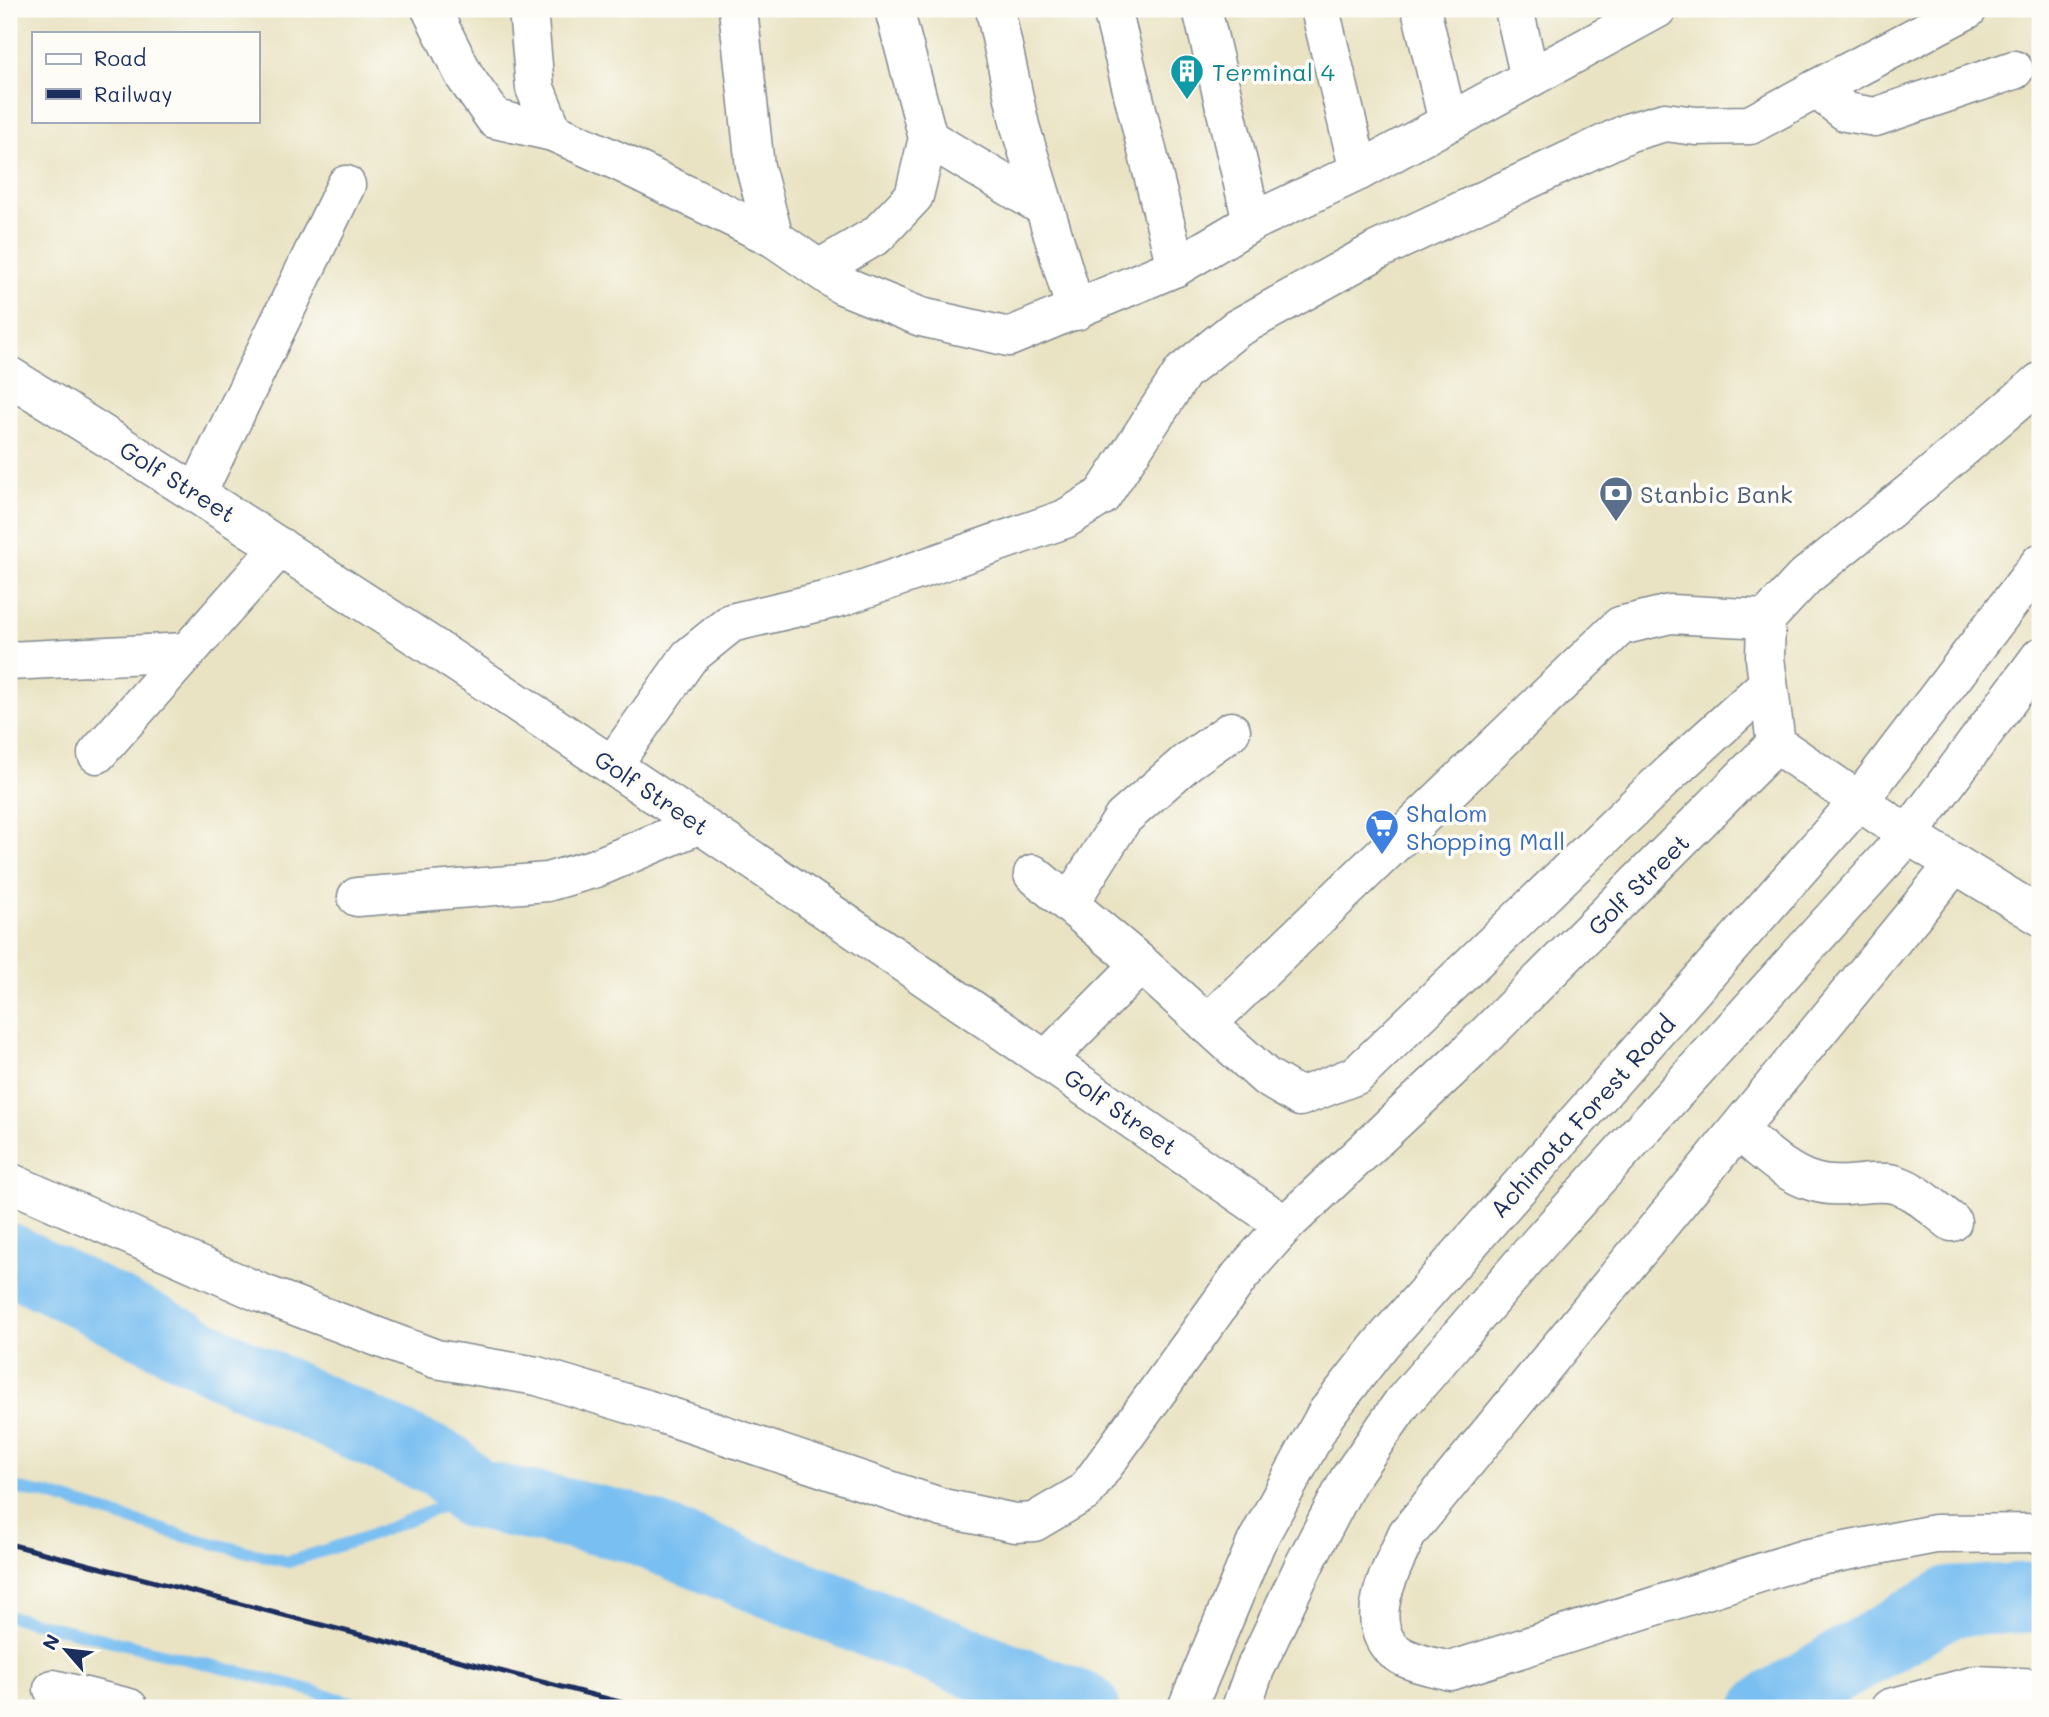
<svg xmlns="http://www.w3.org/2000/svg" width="2049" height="1717" font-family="Mali,sans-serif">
	<rect width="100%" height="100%" fill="#fdfcf7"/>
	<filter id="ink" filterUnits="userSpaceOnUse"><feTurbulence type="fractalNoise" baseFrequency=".0143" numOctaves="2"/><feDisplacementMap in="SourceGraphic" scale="14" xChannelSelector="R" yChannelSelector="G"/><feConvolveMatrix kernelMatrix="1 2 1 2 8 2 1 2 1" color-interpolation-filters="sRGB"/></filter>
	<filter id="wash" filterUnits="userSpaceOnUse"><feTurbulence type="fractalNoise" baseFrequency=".00686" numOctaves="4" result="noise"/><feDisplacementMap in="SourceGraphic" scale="28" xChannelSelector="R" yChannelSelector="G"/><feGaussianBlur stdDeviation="1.57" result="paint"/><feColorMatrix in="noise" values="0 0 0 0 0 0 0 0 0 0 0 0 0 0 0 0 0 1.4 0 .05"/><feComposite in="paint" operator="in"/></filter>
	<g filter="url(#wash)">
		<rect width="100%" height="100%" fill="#e9e3c3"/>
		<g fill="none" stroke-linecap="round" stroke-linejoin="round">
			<g stroke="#7abff1" stroke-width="12">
				<path d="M9,1487L50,1495L183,1536L288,1562L366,1537L473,1494"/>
				<path d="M9,1616L289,1684L370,1708"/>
			</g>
			<g stroke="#7abff1" stroke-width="70">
				<path d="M9,1258L243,1374L445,1466L473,1494L629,1527L1085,1708"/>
				<path d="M1768,1708L1949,1602L2040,1597"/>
			</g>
		</g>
	</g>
	<g filter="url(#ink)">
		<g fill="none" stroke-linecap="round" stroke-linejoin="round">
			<g stroke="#828990" stroke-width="41">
				<g id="minor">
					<path d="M431,9L465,77L495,119L553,132L624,164L774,238L842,285L921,317L1009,337L1176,267L1252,222L1359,171L1657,9"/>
					<path d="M528,9L535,88L553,132"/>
					<path d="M738,9L755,167L774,238"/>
					<path d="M995,9L1020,126L1076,311"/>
					<path d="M1112,9L1176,267"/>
					<path d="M1202,9L1252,222"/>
					<path d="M1320,9L1359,171"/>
					<path d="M1421,9L1448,122"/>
					<path d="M1514,9L1530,78"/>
					<path d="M1816,89L1968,9"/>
					<path d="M928,138L1042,206"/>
					<path d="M819,269L877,235L914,196L928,138L894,9"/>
					<path d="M9,376C443,645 864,934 1285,1225"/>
					<path d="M2040,382L1916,488L1805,577L1766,619L1765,658L1776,744L1908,835L2040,916"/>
					<path d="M197,493L346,185"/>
					<path d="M9,661L187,652"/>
					<path d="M97,754L280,547"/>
					<path d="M613,764L689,657L731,623L841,597L1065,519L1102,496L1183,372L1236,329L1378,250L1630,132L1665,122L1696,126L1750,125L1816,89L1846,112L1875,117L2014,70"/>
					<path d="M1954,865L1407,1534C1394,1565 1363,1615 1390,1647C1403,1662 1432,1666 1450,1671L1804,1559L1935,1534L2040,1533"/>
					<path d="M1033,874L1141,964L1266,1077L1300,1097L1357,1075L1670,773L1768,684"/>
					<path d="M357,897L547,882L596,868L700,824"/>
					<path d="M1070,902L1123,818L1187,762L1231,731"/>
					<path d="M1207,1024L1620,626L1670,614L1766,619"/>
					<path d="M1046,1060L1141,964"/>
					<path d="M1739,1131C1761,1149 1785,1174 1814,1182C1839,1190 1863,1181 1888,1183C1911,1185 1934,1209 1952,1222"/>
					<path d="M9,1182L261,1293L436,1359L537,1376L662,1414L943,1508L1015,1523L1034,1522L1085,1492L1240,1276L1285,1225L1469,1052L1776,744"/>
					<path d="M53,1689L129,1708"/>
					<path d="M1890,1708L1976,1685L2040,1688"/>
				</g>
			</g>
			<g stroke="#828990" stroke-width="41">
				<g id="major">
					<path d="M1187,1708L1256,1543L1326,1414L1380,1345L1858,802L2040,563"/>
					<path d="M1241,1708L1255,1669L1304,1565L1349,1479L1402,1403L1542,1240L1908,835L2040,657"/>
				</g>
			</g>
			<use href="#minor" stroke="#fff" stroke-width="38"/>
			<use href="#major" stroke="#fff" stroke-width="38"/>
			<path stroke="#1b2f5e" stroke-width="5" d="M9,1544L643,1708"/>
		</g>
	</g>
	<defs>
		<g id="building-pin" transform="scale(1.75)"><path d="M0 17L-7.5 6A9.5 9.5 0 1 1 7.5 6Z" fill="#0f9aa8" stroke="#fdfcf7"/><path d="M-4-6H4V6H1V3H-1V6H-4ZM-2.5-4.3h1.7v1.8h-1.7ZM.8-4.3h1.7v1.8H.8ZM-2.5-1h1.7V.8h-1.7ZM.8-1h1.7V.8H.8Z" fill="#fff"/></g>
		<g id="bank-pin" transform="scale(1.75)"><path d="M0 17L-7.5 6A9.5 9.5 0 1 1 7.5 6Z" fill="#5c6f8a" stroke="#fdfcf7"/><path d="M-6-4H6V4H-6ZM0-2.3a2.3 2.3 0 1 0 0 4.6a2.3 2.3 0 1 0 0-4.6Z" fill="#fff"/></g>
		<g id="supermarket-pin" transform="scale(1.75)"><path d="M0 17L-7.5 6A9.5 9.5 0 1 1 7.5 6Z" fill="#3f7fe0" stroke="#fdfcf7"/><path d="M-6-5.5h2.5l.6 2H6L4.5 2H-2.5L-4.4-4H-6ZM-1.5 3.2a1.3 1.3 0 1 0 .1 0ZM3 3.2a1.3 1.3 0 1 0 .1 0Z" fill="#fff"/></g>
	</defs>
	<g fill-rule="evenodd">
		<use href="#building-pin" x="1187" y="71"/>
		<use href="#bank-pin" x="1616" y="493"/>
		<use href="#supermarket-pin" x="1382" y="826"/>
	</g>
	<g text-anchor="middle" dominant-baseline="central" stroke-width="7" stroke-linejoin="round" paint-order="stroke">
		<g font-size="24" fill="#0d838f" stroke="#fdfcf7" text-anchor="start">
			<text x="1212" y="71">Terminal 4</text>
		</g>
		<g font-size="24" fill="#1b2f5e" stroke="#fdfcf7">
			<text transform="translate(178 481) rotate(32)">Golf Street</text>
			<text transform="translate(652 792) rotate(34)">Golf Street</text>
			<text transform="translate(1638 884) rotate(-45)">Golf Street</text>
			<text transform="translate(1121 1111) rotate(35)">Golf Street</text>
			<text transform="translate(1582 1116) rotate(-48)">Achimota Forest Road</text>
		</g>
		<g font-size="24" fill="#4e5e75" stroke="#fdfcf7" text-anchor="start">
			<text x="1640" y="493">Stanbic Bank</text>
		</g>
		<g font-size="24" fill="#366cbe" stroke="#fdfcf7" text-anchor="start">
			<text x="1406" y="812">Shalom<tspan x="1406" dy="28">Shopping Mall</tspan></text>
		</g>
	</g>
	<rect width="2049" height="1717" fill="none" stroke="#fdfcf7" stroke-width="35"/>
	<rect x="32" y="32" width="228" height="91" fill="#fdfcf7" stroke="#a3aaba" stroke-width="2"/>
	<rect x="46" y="54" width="35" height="10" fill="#ffffff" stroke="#a3aaba" stroke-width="2"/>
	<text x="94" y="66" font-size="21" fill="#1b2f5e">Road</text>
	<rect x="46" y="89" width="35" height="10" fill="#1b2f5e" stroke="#a3aaba" stroke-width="2"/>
	<text x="94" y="102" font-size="21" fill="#1b2f5e">Railway</text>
	<g transform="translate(66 1650) rotate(298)" stroke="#fdfcf7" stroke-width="5" paint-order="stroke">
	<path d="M0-5L12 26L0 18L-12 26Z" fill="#1b2f5e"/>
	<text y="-10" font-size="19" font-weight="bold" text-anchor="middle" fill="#1b2f5e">N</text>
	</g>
</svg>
